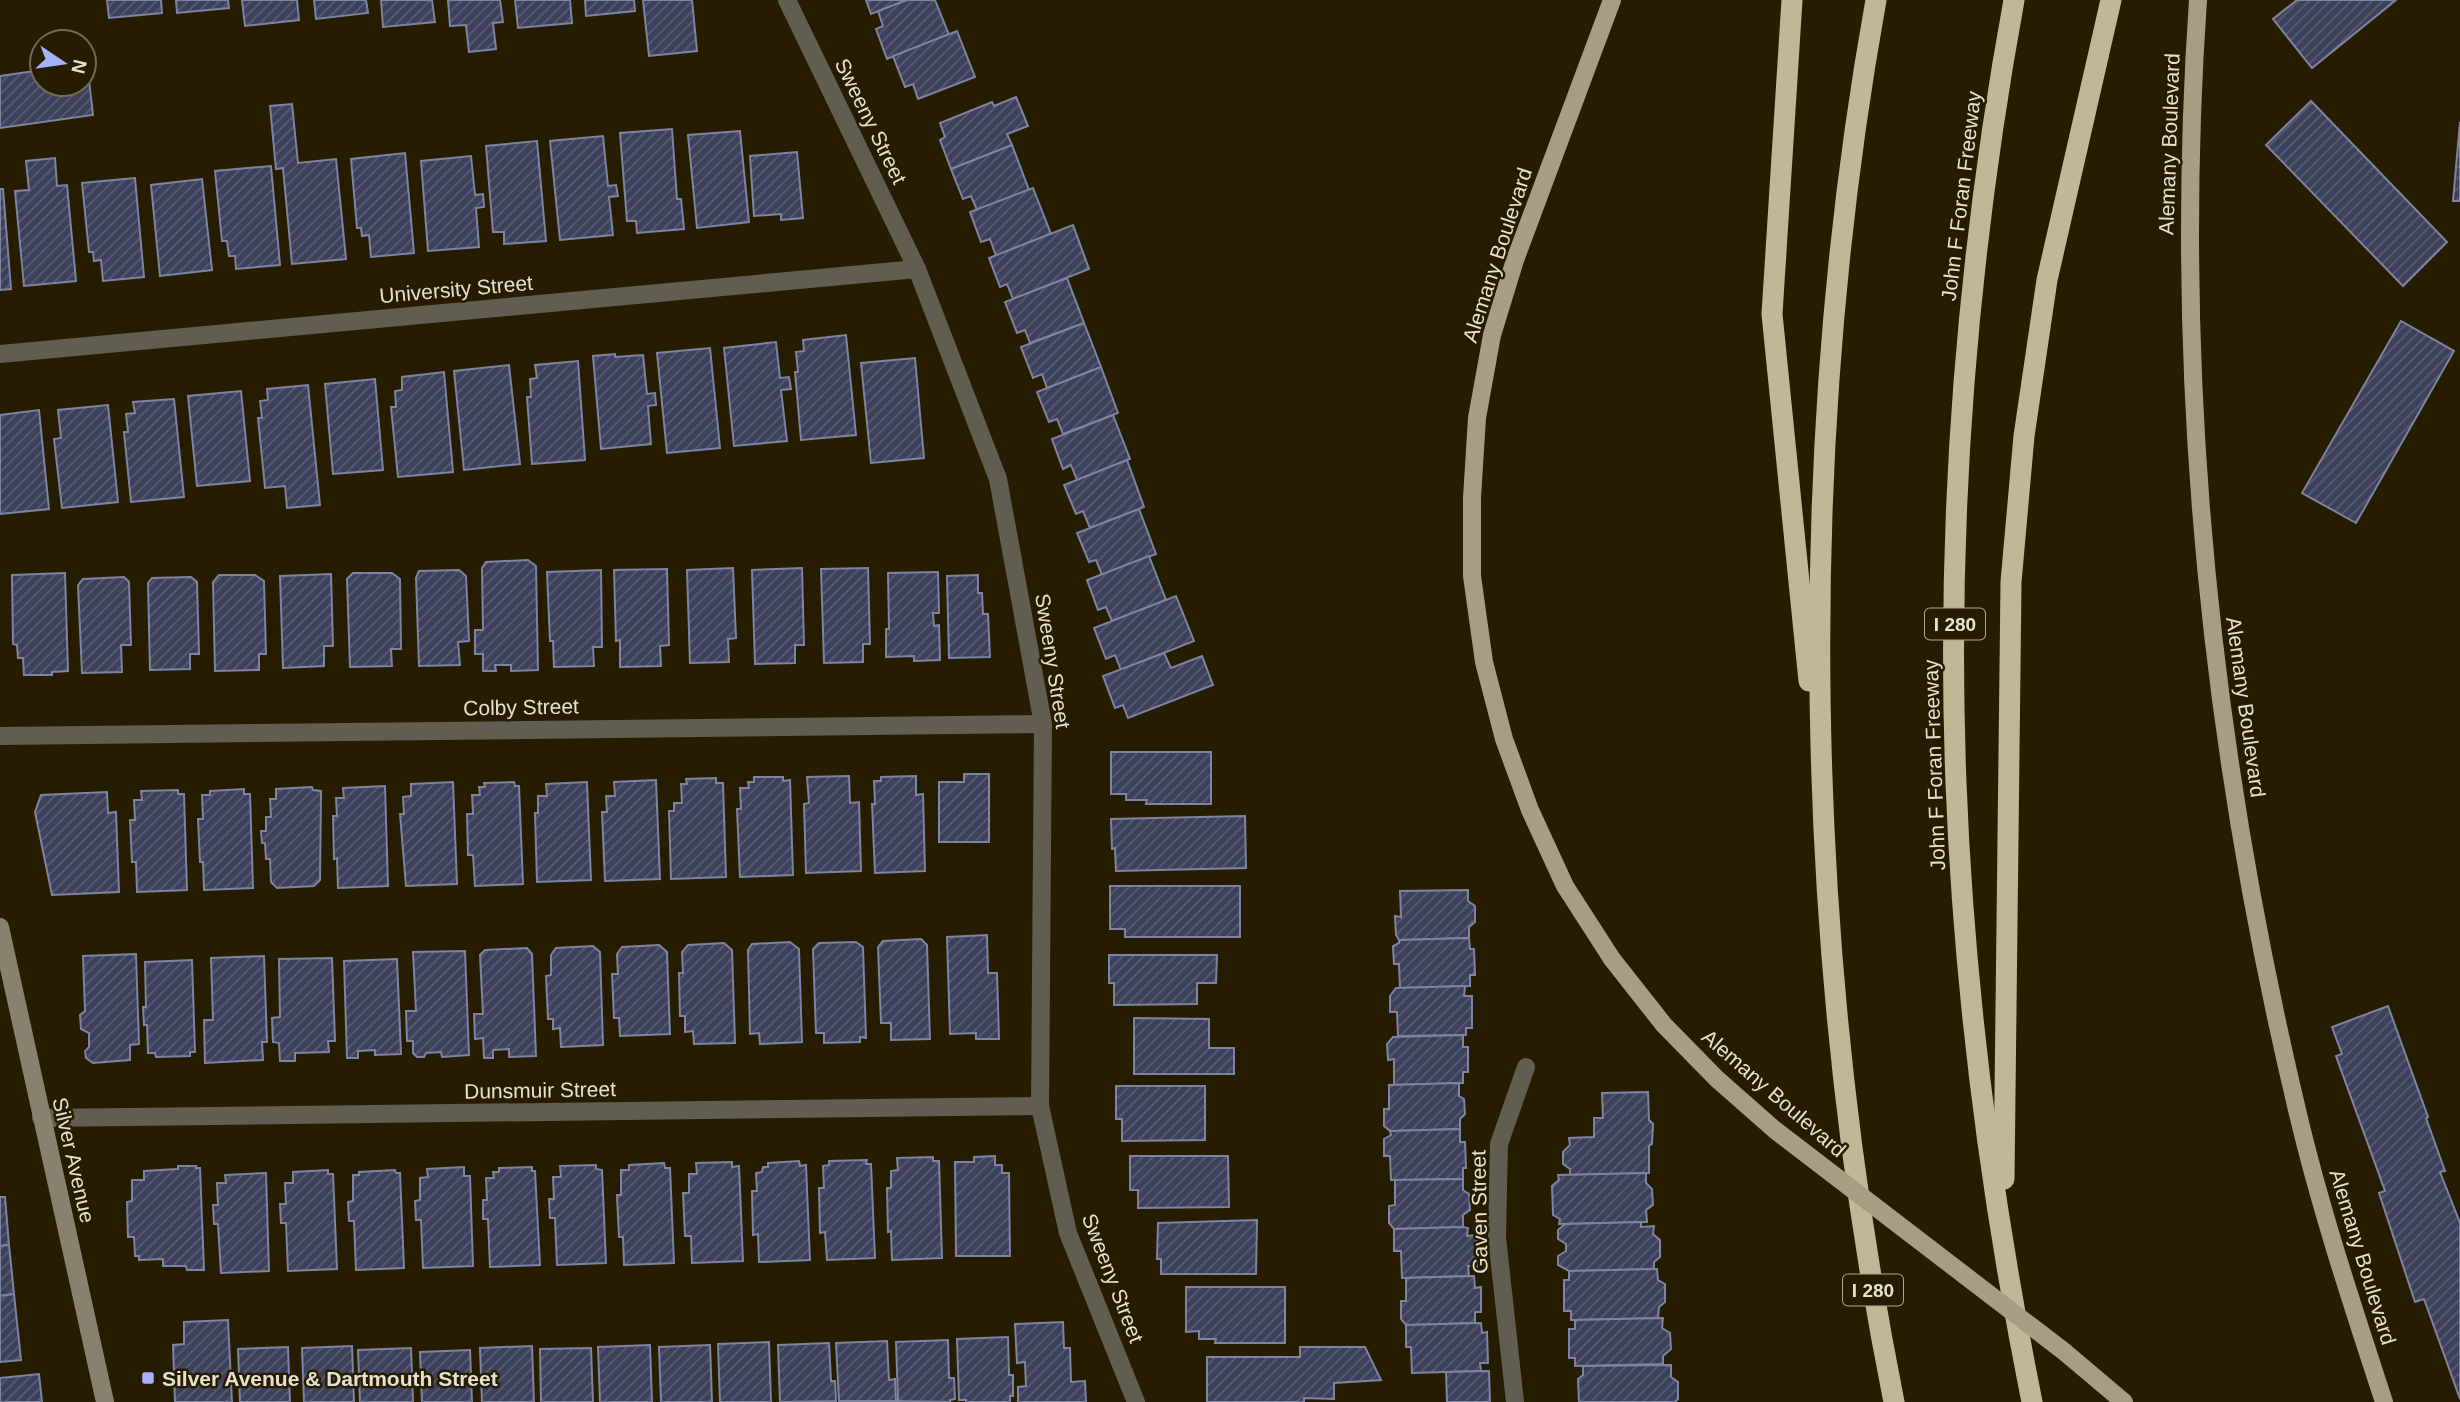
<svg xmlns="http://www.w3.org/2000/svg" width="2460" height="1402" font-family="Helvetica,sans-serif">
	<defs>
		<pattern id="building-hatch" width="6" height="6" patternUnits="userSpaceOnUse" patternTransform="scale(1.75)"><rect width="6" height="6" fill="#3c405b"/><path d="M-1 1l2-2M0 6l6-6M5 7l2-2" fill="none" stroke="#585b72"/></pattern>
	</defs>
	<rect width="100%" height="100%" fill="#261d01"/>
	<g fill="url(#building-hatch)" stroke="#7d83a1" stroke-width="2">
		<path d="M107,0H161L162,13L109,18Z"/>
		<path d="M176,0H228L229,8L177,13Z"/>
		<path d="M242,0H297L299,20L245,26Z"/>
		<path d="M314,0H366L368,13L316,19Z"/>
		<path d="M381,0H432L435,22L383,27Z"/>
		<path d="M448,0H500L503,22L493,23L496,49L469,52L466,25L450,26Z"/>
		<path d="M515,0H570L572,23L518,28Z"/>
		<path d="M585,0H634L635,11L586,16Z"/>
		<path d="M643,0H692L697,51L649,56Z"/>
		<path d="M866,0H907L871,14Z"/>
		<path d="M907,0H935L949,35L887,59L876,29L883,26L878,11Z"/>
		<path d="M2297,0H2396L2312,68L2273,19Z"/>
		<path d="M957,31L975,77L918,99L913,84L905,87L893,56Z"/>
		<path d="M87,63L93,115L0,128V76L42,70V84H84V64Z"/>
		<path d="M1016,97L1028,126L1007,134L1012,145L951,169L940,140L945,137L940,123L992,102L994,106Z"/>
		<path d="M2311,101L2447,242L2403,286L2266,145Z"/>
		<path d="M292,104L298,163L336,159L346,259L292,264L283,168L276,169L270,106Z"/>
		<path d="M2460,122V201H2453Z"/>
		<path d="M672,129L677,199H681L684,229L637,233L636,221H627L620,133Z"/>
		<path d="M740,131L749,222L697,228L688,135Z"/>
		<path d="M603,136L608,186L616,185L618,196L609,197L613,235L560,240L550,141Z"/>
		<path d="M537,141L546,241L504,244V232H493L486,146Z"/>
		<path d="M1012,145L1029,190L977,210L971,196L963,199L951,169Z"/>
		<path d="M797,152L803,218L781,220V214L754,216L750,156Z"/>
		<path d="M405,153L414,253L371,257L369,235L362,236L361,228H357L351,159Z"/>
		<path d="M471,156L475,195L483,194L484,207L476,208L479,247L428,251L421,161Z"/>
		<path d="M55,158L57,186L67,185L76,281L24,286L15,191L29,190L26,161Z"/>
		<path d="M271,166L280,265L236,269L235,256H229L227,241H222L215,171Z"/>
		<path d="M135,178L144,277L103,281L101,260L94,261L93,252H89L82,183Z"/>
		<path d="M202,179L212,270L160,276L151,185Z"/>
		<path d="M1033,188L1051,234L996,256L990,239L981,242L970,212Z"/>
		<path d="M0,189H3L11,289L0,290Z"/>
		<path d="M1073,225L1089,269L1013,299L1007,284L1000,287L989,258Z"/>
		<path d="M1067,278L1084,323L1030,343L1025,330L1017,333L1005,302Z"/>
		<path d="M2401,321L2454,351L2356,523L2302,493Z"/>
		<path d="M1084,323L1101,367L1047,388L1042,374L1033,378L1021,347Z"/>
		<path d="M846,335L856,435L801,440L795,372H798L796,352L804,351L803,340Z"/>
		<path d="M776,342L780,378L789,377L791,389L781,390L787,441L734,446L724,348Z"/>
		<path d="M710,348L720,448L667,453L657,353Z"/>
		<path d="M615,354V357L643,355L647,394L655,393L656,405L648,406L651,444L601,449L593,356Z"/>
		<path d="M915,358L924,458L871,463L861,363Z"/>
		<path d="M578,361L585,460L532,464L527,397H531L530,379L537,378L535,365Z"/>
		<path d="M509,365L520,464L464,470L454,371Z"/>
		<path d="M1101,367L1118,413L1063,434L1057,419L1049,422L1037,392Z"/>
		<path d="M444,372L453,472L398,477L391,407H396L395,391L402,390V377Z"/>
		<path d="M375,379L383,470L333,474L325,384Z"/>
		<path d="M308,385L320,505L287,508L285,486L265,488L258,418H262L260,401L268,400L267,389Z"/>
		<path d="M241,391L250,481L197,486L188,396Z"/>
		<path d="M174,399L184,497L131,502L124,432H128L126,414L135,413L133,402Z"/>
		<path d="M108,405L118,502L62,508L54,439L61,438L58,410Z"/>
		<path d="M39,410L49,509L0,514V415Z"/>
		<path d="M1113,415L1130,459L1077,480L1071,465L1063,469L1052,439Z"/>
		<path d="M1127,460L1144,507L1090,528L1083,511L1076,514L1064,485Z"/>
		<path d="M1139,509L1156,554L1102,575L1096,560L1089,562L1077,533Z"/>
		<path d="M1149,556L1166,600L1112,621L1106,607L1098,610L1087,580Z"/>
		<path d="M528,560L536,566L538,670L511,671V665H495L496,671H483V654H475V630H483L482,568L486,562Z"/>
		<path d="M733,568L736,638L728,639L729,662L690,663L687,570Z"/>
		<path d="M802,568L804,645H795V663L755,664L752,570Z"/>
		<path d="M868,568L870,644H863V662L824,663L821,569Z"/>
		<path d="M667,569L669,645L660,646L661,666L620,667V640L616,641L614,570Z"/>
		<path d="M459,570L466,576L469,641L458,642L460,665L419,666L416,578L419,571Z"/>
		<path d="M601,570L602,647H593L594,666L554,667L553,641H550L547,572Z"/>
		<path d="M938,572L939,613H933L934,626L939,625L940,660L914,661V656L886,657V629H889L888,573Z"/>
		<path d="M65,573L68,671L52,672V675H24L23,658H18L17,645L13,644L12,575Z"/>
		<path d="M353,573H392L400,579L401,649H391L392,666L350,667L347,579Z"/>
		<path d="M331,574L333,646H324V666L283,668L280,576Z"/>
		<path d="M219,575H255L264,581L266,654H259V670L215,671L213,582Z"/>
		<path d="M978,575V593H982L983,614H988L990,657L949,658L947,576Z"/>
		<path d="M124,577L129,582L131,645H121L122,672L82,673L78,585L83,579Z"/>
		<path d="M191,577L197,582L199,654H190V669L150,670L148,583L152,578Z"/>
		<path d="M1176,596L1194,641L1121,670L1115,655L1106,659L1094,628Z"/>
		<path d="M1164,653L1171,668L1202,656L1213,685L1128,718L1123,705L1115,708L1103,676Z"/>
		<path d="M1111,752H1211V804H1146L1147,800H1126V794H1111Z"/>
		<path d="M964,774H989V842H939V782H964Z"/>
		<path d="M849,776L850,803L859,802L861,871L806,873L804,804L809,803L807,777Z"/>
		<path d="M916,776V795L923,794L925,871L875,873L872,804H875L874,781H881V777Z"/>
		<path d="M754,777H783V781L790,780L793,875L740,877L737,809H741L740,788H749L748,782H754Z"/>
		<path d="M716,778V783H723L726,877L671,879L669,811H674V803H682L681,784H687L686,779Z"/>
		<path d="M656,780L660,879L605,881L602,812H607L606,796H615L614,782Z"/>
		<path d="M453,782L457,884L406,886L400,814H404L403,797L411,796V784Z"/>
		<path d="M514,782L515,786H519L523,884L475,886L473,855H468L467,814H473L472,795H480L479,787H485L484,783Z"/>
		<path d="M587,782L591,880L537,882L535,813H538V796H547L546,784Z"/>
		<path d="M385,786L388,886L338,888L337,858L334,859L333,816H337L336,798H344L343,788Z"/>
		<path d="M312,787L313,790L321,791L320,880L314,886L277,888L271,882L270,859H266L265,843H262L261,831H266V817H271L270,799H276V789Z"/>
		<path d="M244,789V794H250L253,888L204,890L203,862H200L198,819H203L202,795H210V791Z"/>
		<path d="M178,790V794H184L187,890L137,892L136,862H132L130,820H135L134,800H142L141,791Z"/>
		<path d="M107,792L108,813L116,812L119,892L52,895L35,812L41,795Z"/>
		<path d="M1245,816L1246,868L1116,871L1115,848L1112,849L1111,819Z"/>
		<path d="M1110,886H1240V937H1125V929H1110Z"/>
		<path d="M1468,890V901L1475,906V922L1469,927V938L1399,940L1396,935L1395,916L1401,917L1400,891Z"/>
		<path d="M987,935L988,973H997L999,1039H976V1033L950,1034L947,937Z"/>
		<path d="M1469,938L1470,949H1474L1475,975H1470V986L1400,988L1399,964H1394L1393,946L1399,943V940Z"/>
		<path d="M921,939L927,945L930,1039L891,1040V1023H881L878,947L883,941Z"/>
		<path d="M790,942L799,949L802,1042L760,1044L759,1033L750,1034L748,950L752,944Z"/>
		<path d="M856,942L863,947L866,1038L860,1037V1042L824,1043V1033H816L813,949L819,943Z"/>
		<path d="M724,943L732,950L735,1043L694,1044L693,1031L685,1032V1016H680L679,973H683L682,952L688,945Z"/>
		<path d="M659,945L667,952L670,1034L620,1036L619,1018H614L612,974H618L617,954L622,947Z"/>
		<path d="M593,946L600,952L603,1045L561,1047L560,1028L553,1029V1019H548L546,976L551,975V955L556,948Z"/>
		<path d="M527,948L532,954L536,1056L509,1057V1049L493,1050V1058H484L483,1038L475,1039L474,1014H483L480,955L485,950Z"/>
		<path d="M465,951L469,1055L442,1057L441,1052L426,1053L424,1057H417L413,1053V1041H407L406,1011H416L413,952Z"/>
		<path d="M136,954L139,1044L130,1045V1060L93,1063L86,1058L85,1051L89,1047V1033L81,1029L80,1015L85,1011L83,956Z"/>
		<path d="M1109,955H1217L1216,983H1197V1004L1114,1005V983H1109Z"/>
		<path d="M264,956L267,1042H262L263,1060L205,1063L204,1020H213L211,958Z"/>
		<path d="M332,958L335,1041H328L329,1052L295,1053V1061H280L279,1043L273,1042L272,1018L280,1017L279,959Z"/>
		<path d="M397,959L401,1054L375,1055V1050L358,1051V1058H347L344,961Z"/>
		<path d="M192,960L195,1052H190V1056L156,1057L155,1053H148L147,1025H144L143,1007H146L145,962Z"/>
		<path d="M1465,986L1464,996H1472V1028H1466V1035L1398,1036L1397,1012H1390V996L1396,988Z"/>
		<path d="M2388,1006L2428,1117L2426,1118L2445,1171L2440,1172L2460,1223V1399L2424,1299L2415,1302L2379,1193L2385,1191L2336,1056L2342,1054L2332,1027Z"/>
		<path d="M1134,1018L1209,1019V1048H1234V1074H1134Z"/>
		<path d="M1463,1035V1047H1468V1072H1463V1083L1394,1085V1059L1388,1060L1387,1044L1393,1037Z"/>
		<path d="M1459,1083V1096L1464,1099L1465,1114L1460,1119V1129L1390,1131L1384,1126V1109H1389V1085Z"/>
		<path d="M1116,1086H1205V1140L1122,1141V1119H1116Z"/>
		<path d="M1648,1092L1649,1120L1653,1124L1652,1144L1649,1146V1173L1570,1175V1169L1563,1164V1152L1570,1145L1569,1138L1594,1137V1118H1603L1602,1093Z"/>
		<path d="M1460,1129V1142H1465L1466,1168H1463V1179L1391,1180L1390,1156H1384V1139L1391,1135L1390,1131Z"/>
		<path d="M995,1156V1165H1002V1173H1009L1010,1256H956L955,1162H974V1157Z"/>
		<path d="M1130,1156H1228L1229,1207L1138,1208V1190H1130Z"/>
		<path d="M933,1157V1161H939L942,1258L892,1260L891,1231L888,1232L887,1188H891V1171L898,1170L897,1158Z"/>
		<path d="M867,1160L866,1164H871L875,1258L827,1260L825,1232L820,1233L819,1188H824L823,1166L829,1165V1161Z"/>
		<path d="M799,1161L800,1166L806,1165L810,1260L759,1262L758,1234L753,1235L752,1191H757L756,1173L762,1172L763,1167H768V1163Z"/>
		<path d="M732,1162V1167L739,1166L743,1261L692,1263L691,1236H685L683,1193H689V1174H697L696,1163Z"/>
		<path d="M664,1163L665,1168H670L674,1263L624,1265L623,1237H619L617,1195H621V1170H629V1165Z"/>
		<path d="M596,1165V1169L602,1170L606,1263L557,1265L555,1218H550L549,1199H554L553,1177H561L560,1166Z"/>
		<path d="M178,1166H196V1168H200L204,1270H187L186,1266H163V1259L139,1260V1256H135L134,1237H128L127,1202L132,1201V1180H144V1171L178,1169Z"/>
		<path d="M464,1167V1176H470L473,1266L423,1268L421,1220H416L415,1201L420,1200V1178L428,1177L427,1169Z"/>
		<path d="M532,1167V1171H535L540,1265L490,1267L488,1219H483V1200H487L486,1178H494L493,1172H499V1168Z"/>
		<path d="M328,1170V1174H333L337,1269L288,1271L286,1223H281L280,1204H286L285,1183H293V1172Z"/>
		<path d="M395,1170L396,1173H400L404,1268L356,1270L354,1221H349L348,1202L353,1201V1175H359V1172Z"/>
		<path d="M266,1173L269,1271L221,1273L218,1224H214L213,1205H218L217,1183H226L225,1175Z"/>
		<path d="M1646,1173V1183L1652,1189L1653,1205L1646,1210L1647,1222L1559,1224L1560,1219L1553,1215L1552,1186L1559,1180L1558,1175Z"/>
		<path d="M1463,1179V1190L1469,1194L1470,1210L1463,1215V1227L1394,1229L1389,1223V1206L1395,1205V1180Z"/>
		<path d="M0,1197H5L9,1245L0,1246Z"/>
		<path d="M1257,1220L1256,1274H1161V1259H1157L1158,1223Z"/>
		<path d="M1641,1222V1227L1654,1226L1653,1234L1660,1240V1257L1654,1262V1269L1569,1271L1558,1265V1256L1566,1251V1244L1558,1239V1230L1565,1224Z"/>
		<path d="M1463,1227L1468,1228L1467,1236L1476,1235L1477,1267L1468,1266L1469,1276L1402,1278L1401,1251H1394V1229Z"/>
		<path d="M9,1245L14,1294L0,1296V1246Z"/>
		<path d="M1657,1269L1658,1280L1665,1284V1302L1659,1307L1658,1318L1575,1320H1571V1311H1564V1280H1569V1271Z"/>
		<path d="M1474,1276L1475,1288L1481,1287V1312H1475V1323L1406,1325L1401,1319V1301H1406V1278Z"/>
		<path d="M1186,1287H1285V1343H1215L1216,1339H1199V1331L1186,1332Z"/>
		<path d="M14,1294L21,1360L0,1362V1296Z"/>
		<path d="M1663,1318L1662,1328L1670,1333L1671,1349L1663,1356V1364L1575,1366V1358H1569V1329H1575V1320Z"/>
		<path d="M228,1320L232,1402H175L173,1345L184,1344V1322Z"/>
		<path d="M1063,1322L1064,1348H1070L1071,1382L1085,1381L1086,1402H1018V1387L1026,1386L1025,1362L1017,1363L1015,1324Z"/>
		<path d="M1481,1323L1482,1333L1487,1332L1488,1363H1480L1481,1371L1412,1373L1411,1347H1406V1325Z"/>
		<path d="M1008,1337L1009,1375H1013V1396H1010V1402H966V1400H959L957,1339Z"/>
		<path d="M948,1340L949,1378H954L955,1399L950,1400V1402L898,1401L896,1342Z"/>
		<path d="M887,1341L889,1380L895,1379L896,1401H839L836,1343Z"/>
		<path d="M769,1342L771,1402H720L718,1344Z"/>
		<path d="M829,1343L831,1381H835L836,1401L780,1402L778,1345Z"/>
		<path d="M650,1345L652,1402H600L598,1347Z"/>
		<path d="M710,1345L712,1402H661L659,1347Z"/>
		<path d="M352,1346L354,1402H304L302,1348Z"/>
		<path d="M532,1346L534,1402H482L480,1348Z"/>
		<path d="M288,1347L290,1402H240L238,1349Z"/>
		<path d="M1300,1347H1365L1381,1380L1334,1383V1399L1304,1398V1402H1207V1357H1300Z"/>
		<path d="M411,1348L413,1402H360L358,1350Z"/>
		<path d="M591,1348L593,1402H541L540,1349Z"/>
		<path d="M470,1350L472,1402H422L420,1352Z"/>
		<path d="M1671,1365V1377L1678,1382V1399L1675,1402H1579L1578,1379L1583,1375V1366Z"/>
		<path d="M1489,1371L1490,1402H1447L1446,1372Z"/>
		<path d="M39,1374L42,1402H0V1378Z"/>
	</g>
	<g fill="none" stroke-linecap="round" stroke-linejoin="round">
		<g stroke="#615d50" stroke-width="18">
			<path d="M787,0L917,269L998,479L1043,724L1040,1106L1068,1233L1136,1402"/>
			<path d="M0,354L917,269"/>
			<path d="M0,736L1043,724"/>
			<path d="M41,1118L1040,1106"/>
			<path d="M1515,1402L1497,1237L1499,1144L1526,1067"/>
		</g>
		<path stroke="#88816d" stroke-width="18" d="M0,927L105,1402"/>
		<g stroke="#a69d82" stroke-width="18">
			<path d="M2198,0C2172,375 2211,750 2298,1114C2321,1211 2353,1307 2384,1402"/>
			<path d="M1612,959L1565,886L1530,810L1504,739L1484,662L1472,576V498L1477,418L1492,335L1515,260L1612,0"/>
		</g>
		<g stroke="#c1b796" stroke-width="21">
			<path d="M1792,0L1772,314L1809,681"/>
			<path d="M1876,0C1794,456 1803,948 1894,1402"/>
			<path d="M2014,0C1967,257 1946,522 1956,783C1964,991 1991,1198 2032,1402"/>
			<path d="M2004,1179L2011,582L2024,436L2047,280L2111,0"/>
		</g>
		<path stroke="#a69d82" stroke-width="18" d="M1612,959L1664,1025L1717,1079L1775,1130L2066,1353L2124,1402"/>
	</g>
	<rect fill="#a6b1fc" stroke="#261d01" stroke-width="2.5" x="141" y="1371" width="14" height="14" rx="3.5"/>
	<g text-anchor="middle" dominant-baseline="central" stroke-width="5" stroke-linejoin="round" paint-order="stroke">
		<g fill="#261d01" stroke="#aca692" stroke-width="2">
			<rect x="1925" y="608.5" width="60" height="31" rx="5"/>
			<rect x="1843" y="1274.5" width="60" height="31" rx="5"/>
		</g>
		<g font-size="19" font-weight="bold" fill="#e6e0d0">
			<text x="1955" y="624">I 280</text>
			<text x="1873" y="1290">I 280</text>
		</g>
		<g font-size="21" fill="#e6e0d0" stroke="#261d01">
			<text transform="translate(871 121) rotate(64)">Sweeny Street</text>
			<text transform="translate(2169 144) rotate(-88)">Alemany Boulevard</text>
			<text transform="translate(1961 196) rotate(-83)">John F Foran Freeway</text>
			<text transform="translate(1497 255) rotate(-72)">Alemany Boulevard</text>
			<text transform="translate(456 289) rotate(-5)">University Street</text>
			<text transform="translate(1053 661) rotate(81)">Sweeny Street</text>
			<text transform="translate(521 707) rotate(-1)">Colby Street</text>
			<text transform="translate(2246 707) rotate(82)">Alemany Boulevard</text>
			<text transform="translate(1934 765) rotate(-92)">John F Foran Freeway</text>
			<text transform="translate(540 1090) rotate(-1)">Dunsmuir Street</text>
			<text transform="translate(1774 1093) rotate(41)">Alemany Boulevard</text>
			<text transform="translate(74 1160) rotate(77)">Silver Avenue</text>
			<text transform="translate(1479 1212) rotate(-91)">Gaven Street</text>
			<text transform="translate(2363 1257) rotate(73)">Alemany Boulevard</text>
			<text transform="translate(1113 1278) rotate(69)">Sweeny Street</text>
		</g>
		<g font-size="21" font-weight="bold" fill="#e6e0d0" stroke="#261d01" text-anchor="start">
			<text x="162" y="1378">Silver Avenue &amp; Dartmouth Street</text>
		</g>
	</g>
	<g transform="translate(63 63) rotate(103)"><circle r="33" fill="#261d01" stroke="#736b54" stroke-width="2"/>
	<path d="M0-5L12 26L0 18L-12 26Z" fill="#a6b1fc"/>
	<text y="-10" font-size="19" font-weight="bold" text-anchor="middle" fill="#e6e0d0">N</text>
	</g>
</svg>
